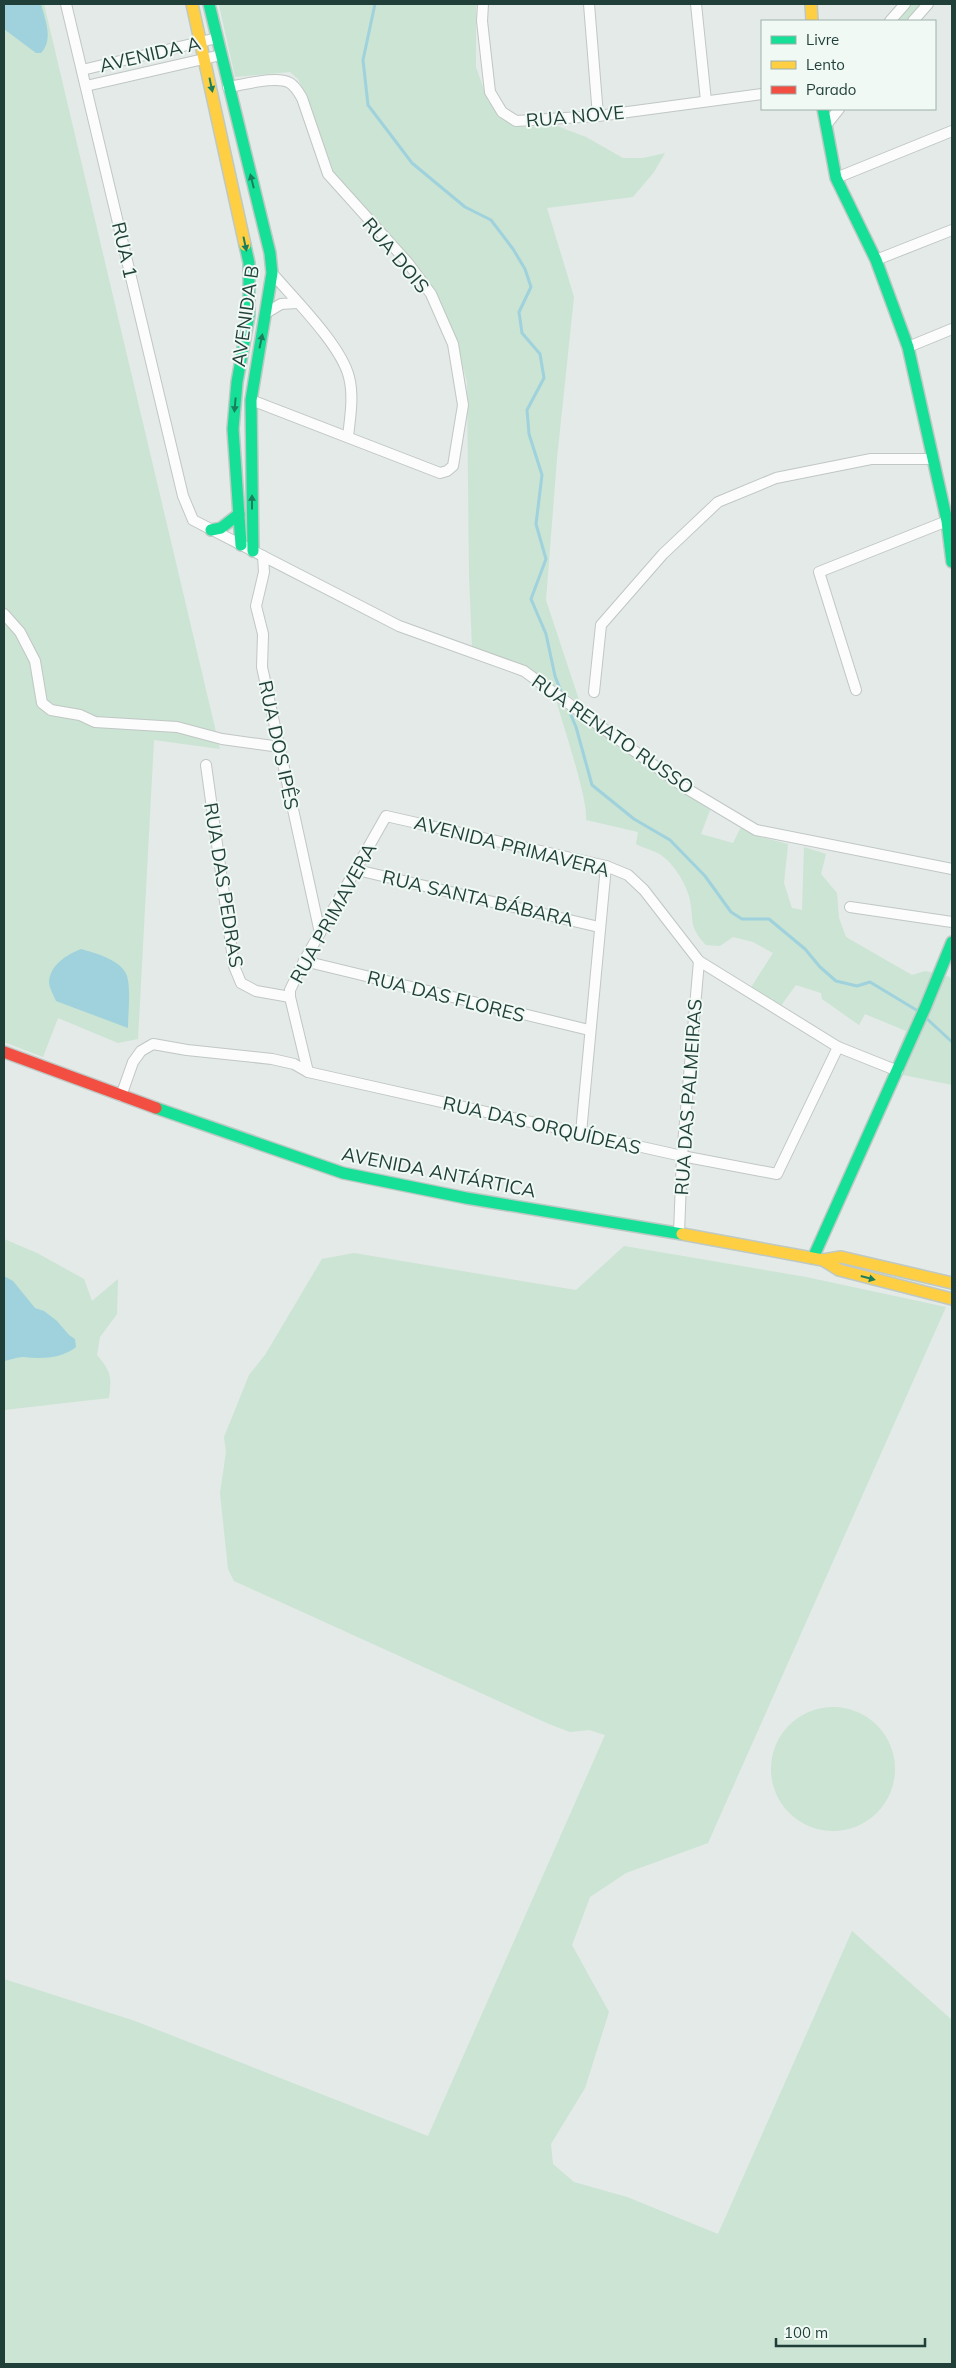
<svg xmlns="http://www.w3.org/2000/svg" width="956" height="2368" font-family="Mulish,sans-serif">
	<rect width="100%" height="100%" fill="#e3eae7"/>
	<g fill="#cbe4d4">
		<path d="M4,4H44L220,749L154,740L138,1039L118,1043L58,1018L43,1057L4,1042Z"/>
		<path d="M224,4H476V67L488,101L510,124L525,127L557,126L586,137L623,158H643L665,153L654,172L633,197L547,208L574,297L557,458L546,600L580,703L530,669L472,647L469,575L467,382L453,331L431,284L334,173L311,107L298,79L290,72L235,77L219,5Z"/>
		<path d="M909,4H923L908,21H895Z"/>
		<path d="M557,703L710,810L701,834L733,843L741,827L757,836L788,844L784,883L792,908L802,910L804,847L826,854L821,874L837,893L839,918L846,937L912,975L925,971L950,977L952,981V1085L889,1072L906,1031L865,1014L859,1025L822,999L821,993L796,985L780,1007L750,989L773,953L753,942L733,937L720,946L706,945C687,925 695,920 689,896C685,882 673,863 661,855C654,850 643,848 636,844L638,832L586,820C589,802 563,725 557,703Z"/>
		<path d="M4,1239L37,1253L84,1279L92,1301L118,1279L117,1314L100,1337L97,1355C111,1372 112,1376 109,1398L4,1410Z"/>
		<path d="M624,1246L806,1277L946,1307L708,1843L626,1873L590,1897L572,1945L609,2012L585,2088L551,2144L553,2164L574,2182L627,2197L718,2234L852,1931L952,2020V2364H4V1979L135,2021L428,2136L605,1735L589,1730L570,1732L549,1724L234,1581L228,1569L220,1493L226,1452L224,1437L249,1375L265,1355L322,1259L354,1253L576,1290Z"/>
		<circle cx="833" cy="1769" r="62"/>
	</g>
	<g fill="#9fd2dc">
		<path d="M6,4H41C45,20 54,40 41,53H36L4,29V7Z"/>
		<path d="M81,949C95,953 122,960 127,976C131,989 128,1014 128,1028L56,1001C54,996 49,988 49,982C50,965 66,955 81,949Z"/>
		<path d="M4,1276L13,1281L35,1308L44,1311L57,1321L69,1335L75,1339L76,1347C61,1359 41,1359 23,1357C17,1357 10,1360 4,1361Z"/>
	</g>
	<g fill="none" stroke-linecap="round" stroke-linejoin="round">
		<g stroke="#9fd2dc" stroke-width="3">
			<path d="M375,4L363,60L368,105L412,163L465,207L491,220L513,249L525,269L531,287L519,312L522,333L540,354L544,378L527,410L529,434L542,475L536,524L546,559L531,599L546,634L555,676L562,694"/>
			<path d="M567,706L576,727L592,785L634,819L670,840L705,876L731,912L742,919H769L805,949L820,967L836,981L857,986L870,982L918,1011"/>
			<path d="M925,1017L952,1042"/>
		</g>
		<g stroke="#c0c7c4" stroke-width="12">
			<g id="street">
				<path d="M66,4L183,496L193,520L399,626L524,671L684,787L756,830L952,869"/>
				<path d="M483,4L482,21L490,92L502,112L516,121L598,116L762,94"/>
				<path d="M589,4L598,116"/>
				<path d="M696,4L706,101"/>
				<path d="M890,21L905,4"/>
				<path d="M913,21L928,4"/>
				<path d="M82,70L217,38"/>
				<path d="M86,86L221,55"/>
				<path d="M228,87C243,85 277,75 290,83C296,87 299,93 302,98L328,174L408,263L431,294L453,344L463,405L453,466L447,471L440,473L251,400"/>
				<path d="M827,124L839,109"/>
				<path d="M836,178L952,131"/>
				<path d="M876,260L952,230"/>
				<path d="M272,273C294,299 341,345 349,377C354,397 350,417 348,437"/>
				<path d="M266,313L281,304L297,303"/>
				<path d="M908,347L952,329"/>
				<path d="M263,556L264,572L256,606L263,634L262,667L320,933"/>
				<path d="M4,614L20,632L35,661L42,703L51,710L80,715L95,722L177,727L222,739L280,747"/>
				<path d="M856,690L819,572L947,521"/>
				<path d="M594,692L601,625L663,554L718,502L776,478L871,459H933"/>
				<path d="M206,765L234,966L241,983L256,991L290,997"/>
				<path d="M357,870L599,927"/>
				<path d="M850,907L952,922"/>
				<path d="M304,961L589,1030"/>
				<path d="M308,1072L290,997V990L304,961L386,816L606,866L628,875L644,890L699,961L838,1047L898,1071"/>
				<path d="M121,1096L133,1062L141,1051L153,1044L187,1050L272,1059L294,1064L308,1072L682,1156L777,1174L838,1047"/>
				<path d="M581,1133L606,866"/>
				<path d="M679,1233L682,1156L699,961"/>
			</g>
		</g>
		<g stroke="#bec8c4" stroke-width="14">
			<g id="fast">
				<path d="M209,4L270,253L272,273L251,400L253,551"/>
				<path d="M823,109L836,178L876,260L908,347L947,521L952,562"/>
				<path d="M211,530L221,528L239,514"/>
				<path d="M241,545L233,429L237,382L249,315V263L245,245"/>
				<path d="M156,1108L343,1173L466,1198L682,1234"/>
				<path d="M813,1258L925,1008L952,942"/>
			</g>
		</g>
		<g stroke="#bec8c4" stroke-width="14">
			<g id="slow">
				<path d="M192,4L245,245"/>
				<path d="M811,4L812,21"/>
				<path d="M682,1234L823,1260L841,1257L952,1283"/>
				<path d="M823,1260L839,1270L952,1299"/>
			</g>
		</g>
		<g stroke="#bec8c4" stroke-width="14">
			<path id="jam" d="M4,1052L156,1108"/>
		</g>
		<use href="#street" stroke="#fbfcfb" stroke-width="10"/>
		<use href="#fast" stroke="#16e098" stroke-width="11"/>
		<use href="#slow" stroke="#ffcf43" stroke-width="11"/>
		<use href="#jam" stroke="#f24e42" stroke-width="11"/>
	</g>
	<defs><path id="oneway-solid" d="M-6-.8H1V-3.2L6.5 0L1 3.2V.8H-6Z" transform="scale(1.25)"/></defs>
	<g fill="#1b7f5e">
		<use href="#oneway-solid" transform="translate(211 85) rotate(78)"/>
		<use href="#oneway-solid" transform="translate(252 181) rotate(-104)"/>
		<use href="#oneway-solid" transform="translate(245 244) rotate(78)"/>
		<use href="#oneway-solid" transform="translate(261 341) rotate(-78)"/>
		<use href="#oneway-solid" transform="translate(235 405) rotate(95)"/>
		<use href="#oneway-solid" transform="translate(252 502) rotate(-90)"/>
		<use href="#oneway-solid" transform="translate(868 1278) rotate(15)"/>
	</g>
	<g text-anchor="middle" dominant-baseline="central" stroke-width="4" stroke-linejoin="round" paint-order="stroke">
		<g font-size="19" fill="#1f3f38" stroke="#f1f9f5">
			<text transform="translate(150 54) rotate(-13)">AVENIDA A</text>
			<text transform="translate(575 116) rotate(-5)">RUA NOVE</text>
			<text transform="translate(125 250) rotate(77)">RUA 1</text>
			<text transform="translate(396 255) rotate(50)">RUA DOIS</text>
			<text transform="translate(245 316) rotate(-82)">AVENIDA B</text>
			<text transform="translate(613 734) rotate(35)">RUA RENATO RUSSO</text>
			<text transform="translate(279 745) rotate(78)">RUA DOS IPÊS</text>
			<text transform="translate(512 846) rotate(14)">AVENIDA PRIMAVERA</text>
			<text transform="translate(224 885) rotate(81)">RUA DAS PEDRAS</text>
			<text transform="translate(478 898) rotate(13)">RUA SANTA BÁBARA</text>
			<text transform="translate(333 913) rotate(-61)">RUA PRIMAVERA</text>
			<text transform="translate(446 996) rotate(14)">RUA DAS FLORES</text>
			<text transform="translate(688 1097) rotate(-86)">RUA DAS PALMEIRAS</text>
			<text transform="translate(542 1125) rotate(13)">RUA DAS ORQUÍDEAS</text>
			<text transform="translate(439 1172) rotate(11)">AVENIDA ANTÁRTICA</text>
		</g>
	</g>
	<rect width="956" height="2368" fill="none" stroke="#1f3f38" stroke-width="10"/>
	<rect x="761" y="20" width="175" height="90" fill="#f1f9f5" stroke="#9dafa9"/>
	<rect x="771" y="36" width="25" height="8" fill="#16e098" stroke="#9dafa9"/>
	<text x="806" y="45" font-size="15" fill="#1f3f38">Livre</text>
	<rect x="771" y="61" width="25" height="8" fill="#ffcf43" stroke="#9dafa9"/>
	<text x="806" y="70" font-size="15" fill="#1f3f38">Lento</text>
	<rect x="771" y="86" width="25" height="8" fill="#f24e42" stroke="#9dafa9"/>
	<text x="806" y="95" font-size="15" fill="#1f3f38">Parado</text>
	<path d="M776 2338v8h149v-8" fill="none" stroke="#1f3f38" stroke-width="2.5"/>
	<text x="784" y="2338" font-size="15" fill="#1f3f38" stroke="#f1f9f5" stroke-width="4" paint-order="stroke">100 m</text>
</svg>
